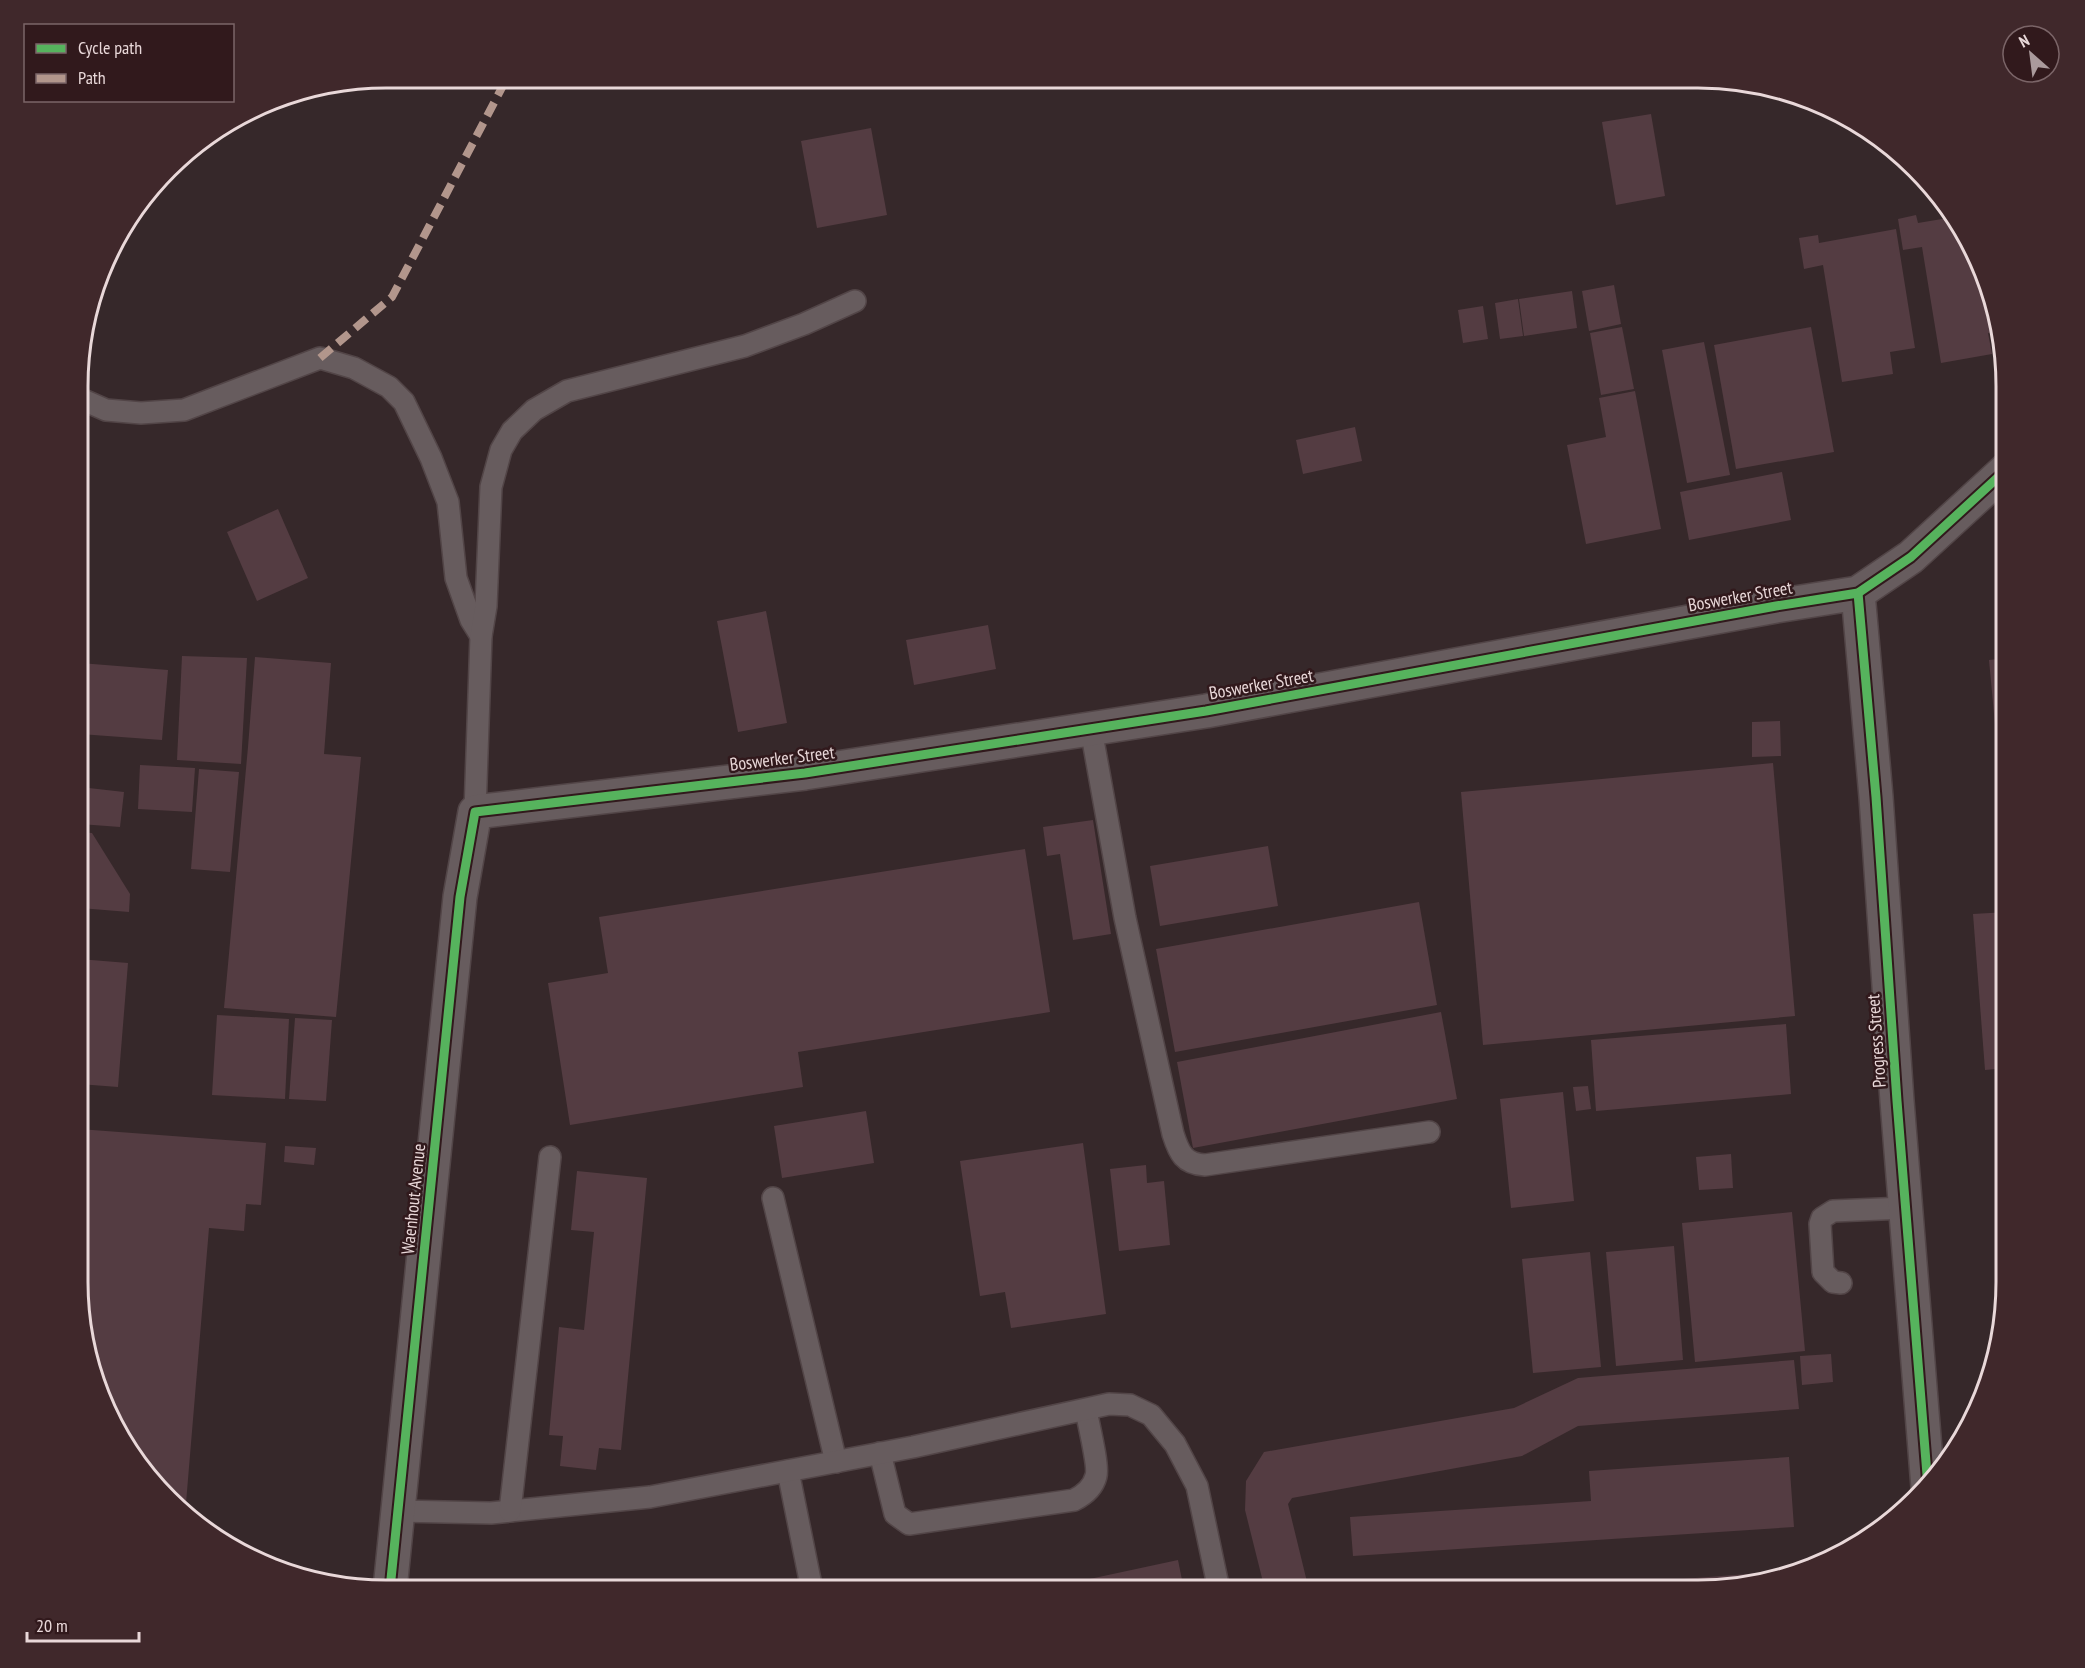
<svg xmlns="http://www.w3.org/2000/svg" width="2085" height="1668" font-family="'PT Sans Narrow',sans-serif">
	<rect width="100%" height="100%" fill="#36282a"/>
	<g fill="#543c42">
		<path d="M1651,114L1665,196L1616,205L1602,122Z"/>
		<path d="M871,128L887,215L817,228L801,141Z"/>
		<path d="M1916,215L1918,223L1954,217L1983,268L1996,332L1988,333L1992,354L1941,363L1922,247L1903,250L1898,219Z"/>
		<path d="M1896,229L1915,348L1890,352L1893,374L1842,382L1823,265L1804,269L1799,238L1818,235L1819,243Z"/>
		<path d="M1614,285L1621,324L1589,331L1582,291Z"/>
		<path d="M1572,291L1577,328L1524,336L1519,299Z"/>
		<path d="M1518,299L1523,336L1500,339L1495,303Z"/>
		<path d="M1483,306L1488,339L1463,343L1458,310Z"/>
		<path d="M1622,327L1634,389L1601,395L1590,333Z"/>
		<path d="M1811,327L1834,452L1736,469L1714,345Z"/>
		<path d="M1704,342L1730,475L1687,483L1662,350Z"/>
		<path d="M1635,391L1661,529L1586,544L1567,445L1606,437L1599,398Z"/>
		<path d="M1355,427L1362,461L1303,474L1296,440Z"/>
		<path d="M1782,472L1791,520L1689,540L1680,492Z"/>
		<path d="M278,509L308,578L257,601L227,532Z"/>
		<path d="M766,611L787,723L738,732L717,621Z"/>
		<path d="M988,625L996,669L914,685L906,640Z"/>
		<path d="M182,656L247,658L241,764L177,760Z"/>
		<path d="M255,657L331,663L324,754L361,757L336,1017L224,1008L248,747Z"/>
		<path d="M2007,658V832H2005L1989,660Z"/>
		<path d="M80,663L168,670L162,740L80,734Z"/>
		<path d="M1780,721L1781,756L1752,757V722Z"/>
		<path d="M1773,763L1795,1016L1483,1045L1461,792Z"/>
		<path d="M140,765L195,768L192,812L138,809Z"/>
		<path d="M199,769L239,772L230,872L191,869Z"/>
		<path d="M80,787L124,792L120,827L80,824Z"/>
		<path d="M1093,820L1111,934L1073,940L1060,854L1047,856L1043,827Z"/>
		<path d="M80,832L92,833L130,894L129,912L80,908Z"/>
		<path d="M1268,846L1278,906L1160,926L1150,866Z"/>
		<path d="M1025,849L1050,1012L798,1052L803,1087L570,1125L548,983L608,973L599,917Z"/>
		<path d="M1419,902L1437,1005L1175,1052L1156,949Z"/>
		<path d="M2007,912L2006,1068L1985,1070L1973,914Z"/>
		<path d="M79,959L128,963L118,1087L79,1084Z"/>
		<path d="M1441,1012L1457,1099L1193,1148L1177,1062Z"/>
		<path d="M217,1015L289,1019L285,1099L212,1095Z"/>
		<path d="M295,1018L332,1020L326,1101L289,1099Z"/>
		<path d="M1786,1024L1791,1094L1596,1111L1591,1040Z"/>
		<path d="M1588,1086L1591,1109L1576,1111L1573,1087Z"/>
		<path d="M1563,1092L1574,1201L1511,1208L1500,1099Z"/>
		<path d="M866,1111L874,1163L782,1178L774,1126Z"/>
		<path d="M79,1129L266,1143L261,1205L246,1204L244,1231L209,1228L185,1515L110,1418L79,1302Z"/>
		<path d="M1083,1143L1106,1314L1011,1328L1005,1292L980,1296L960,1161Z"/>
		<path d="M285,1146L316,1148L314,1165L284,1162Z"/>
		<path d="M1731,1154L1733,1188L1699,1190L1696,1157Z"/>
		<path d="M1146,1165L1147,1183L1164,1181L1170,1245L1119,1251L1110,1169Z"/>
		<path d="M577,1171L647,1178L621,1450L599,1448L596,1470L560,1466L563,1436L549,1435L559,1327L584,1330L594,1232L571,1230Z"/>
		<path d="M1792,1212L1805,1351L1695,1362L1682,1223Z"/>
		<path d="M1674,1246L1683,1360L1616,1366L1606,1252Z"/>
		<path d="M1590,1252L1601,1367L1533,1373L1522,1259Z"/>
		<path d="M1831,1354L1833,1382L1802,1385L1800,1356Z"/>
		<path d="M1794,1360L1799,1409L1578,1426L1522,1456L1292,1498L1288,1504L1309,1590H1265L1245,1510L1246,1481L1264,1452L1514,1408L1578,1378Z"/>
		<path d="M1789,1457L1794,1527L1353,1556L1350,1517L1591,1501L1589,1471Z"/>
		<path d="M1178,1560L1184,1590H1043V1589Z"/>
		<path d="M1786,1571V1573L1698,1590H1565V1588Z"/>
	</g>
	<g fill="none" stroke-linecap="round" stroke-linejoin="round">
		<g stroke="#524547" stroke-width="24">
			<g id="service">
				<path d="M81,399L106,410L141,413L184,410L320,358L354,368L389,387L404,402L431,458L448,502L456,578L471,620L481,636"/>
				<path d="M1091,729L1125,918L1173,1134C1179,1153 1184,1164 1205,1165L1429,1132"/>
				<path d="M475,812L481,636L486,606L491,487L501,450L512,431L534,410L567,391L745,346L804,324L855,301"/>
				<path d="M773,1198L836,1462"/>
				<path d="M1841,1283L1833,1282L1823,1272L1820,1224L1822,1218L1833,1211L1905,1208"/>
				<path d="M880,1453L895,1514L909,1524L1074,1500C1084,1495 1093,1488 1096,1476C1099,1466 1088,1422 1086,1410"/>
				<path d="M788,1471L812,1590"/>
				<path d="M398,1511L491,1513L650,1497L913,1447L1109,1404L1130,1405L1151,1415L1175,1444L1197,1486L1219,1590"/>
				<path d="M510,1511L550,1157"/>
			</g>
		</g>
		<g stroke="#524547" stroke-width="36">
			<g id="minor">
				<path d="M1858,593L1876,797L1897,1101L1928,1487"/>
				<path d="M390,1589L460,897L475,812L805,773L1206,711L1776,606L1858,593L1911,557L2007,469"/>
			</g>
		</g>
		<use href="#service" stroke="#675c5e" stroke-width="21"/>
		<use href="#minor" stroke="#675c5e" stroke-width="33"/>
		<path stroke="#b2968c" stroke-width="8" stroke-dasharray="15 8" stroke-linecap="butt" d="M320,358L392,297L507,78"/>
		<g stroke="#31191c" stroke-width="13">
			<g id="cycleway">
				<path d="M1858,593L1876,797L1897,1101L1928,1487"/>
				<path d="M390,1589L460,897L475,812L805,773L1206,711L1776,606L1858,593L1911,557L2007,469"/>
			</g>
		</g>
		<use href="#cycleway" stroke="#56b35d" stroke-width="9"/>
	</g>
	<g text-anchor="middle" dominant-baseline="central" stroke-width="5" stroke-linejoin="round" paint-order="stroke">
		<g font-size="18" fill="#e9d8d9" stroke="#31191c">
			<text transform="translate(1740 596) rotate(-10)">Boswerker Street</text>
			<text transform="translate(1261 684) rotate(-10)">Boswerker Street</text>
			<text transform="translate(782 758) rotate(-7)">Boswerker Street</text>
			<text transform="translate(1876 1041) rotate(-94)">Progress Street</text>
			<text transform="translate(413 1199) rotate(-84)">Waenhout Avenue</text>
		</g>
	</g>
	<path d="M0 0H2085V1668H0ZM386 88H1698A298 298 0 0 1 1996 386V1282A298 298 0 0 1 1698 1580H386A298 298 0 0 1 88 1282V386A298 298 0 0 1 386 88Z" fill="#40282b" fill-rule="evenodd"/>
	<path fill="none" stroke="#e9d8d9" stroke-width="3" d="M386 88H1698A298 298 0 0 1 1996 386V1282A298 298 0 0 1 1698 1580H386A298 298 0 0 1 88 1282V386A298 298 0 0 1 386 88Z"/>
	<rect x="24" y="24" width="210" height="78" fill="#31191c" stroke="#7b6568" stroke-width="1.5"/>
	<rect x="36" y="44" width="30" height="9" fill="#56b35d" stroke="#7b6568" stroke-width="1.5"/>
	<text x="78" y="54" font-size="18" fill="#e9d8d9">Cycle path</text>
	<rect x="36" y="74" width="30" height="9" fill="#b2968c" stroke="#7b6568" stroke-width="1.5"/>
	<text x="78" y="84" font-size="18" fill="#e9d8d9">Path</text>
	<g transform="translate(2031 54) rotate(332)"><circle r="28" fill="#31191c" stroke="#7b6568" stroke-width="1.5"/>
	<path d="M0-4.5L10 22L0 15L-10 22Z" fill="#aa9a9c"/>
	<text y="-9" font-size="16" font-weight="bold" text-anchor="middle" fill="#e9d8d9">N</text>
	</g>
	<path d="M27 1632v9h112v-9" fill="none" stroke="#e9d8d9" stroke-width="3"/>
	<text x="36" y="1632" font-size="18" fill="#e9d8d9" stroke="#31191c" stroke-width="4.5" paint-order="stroke">20 m</text>
</svg>
